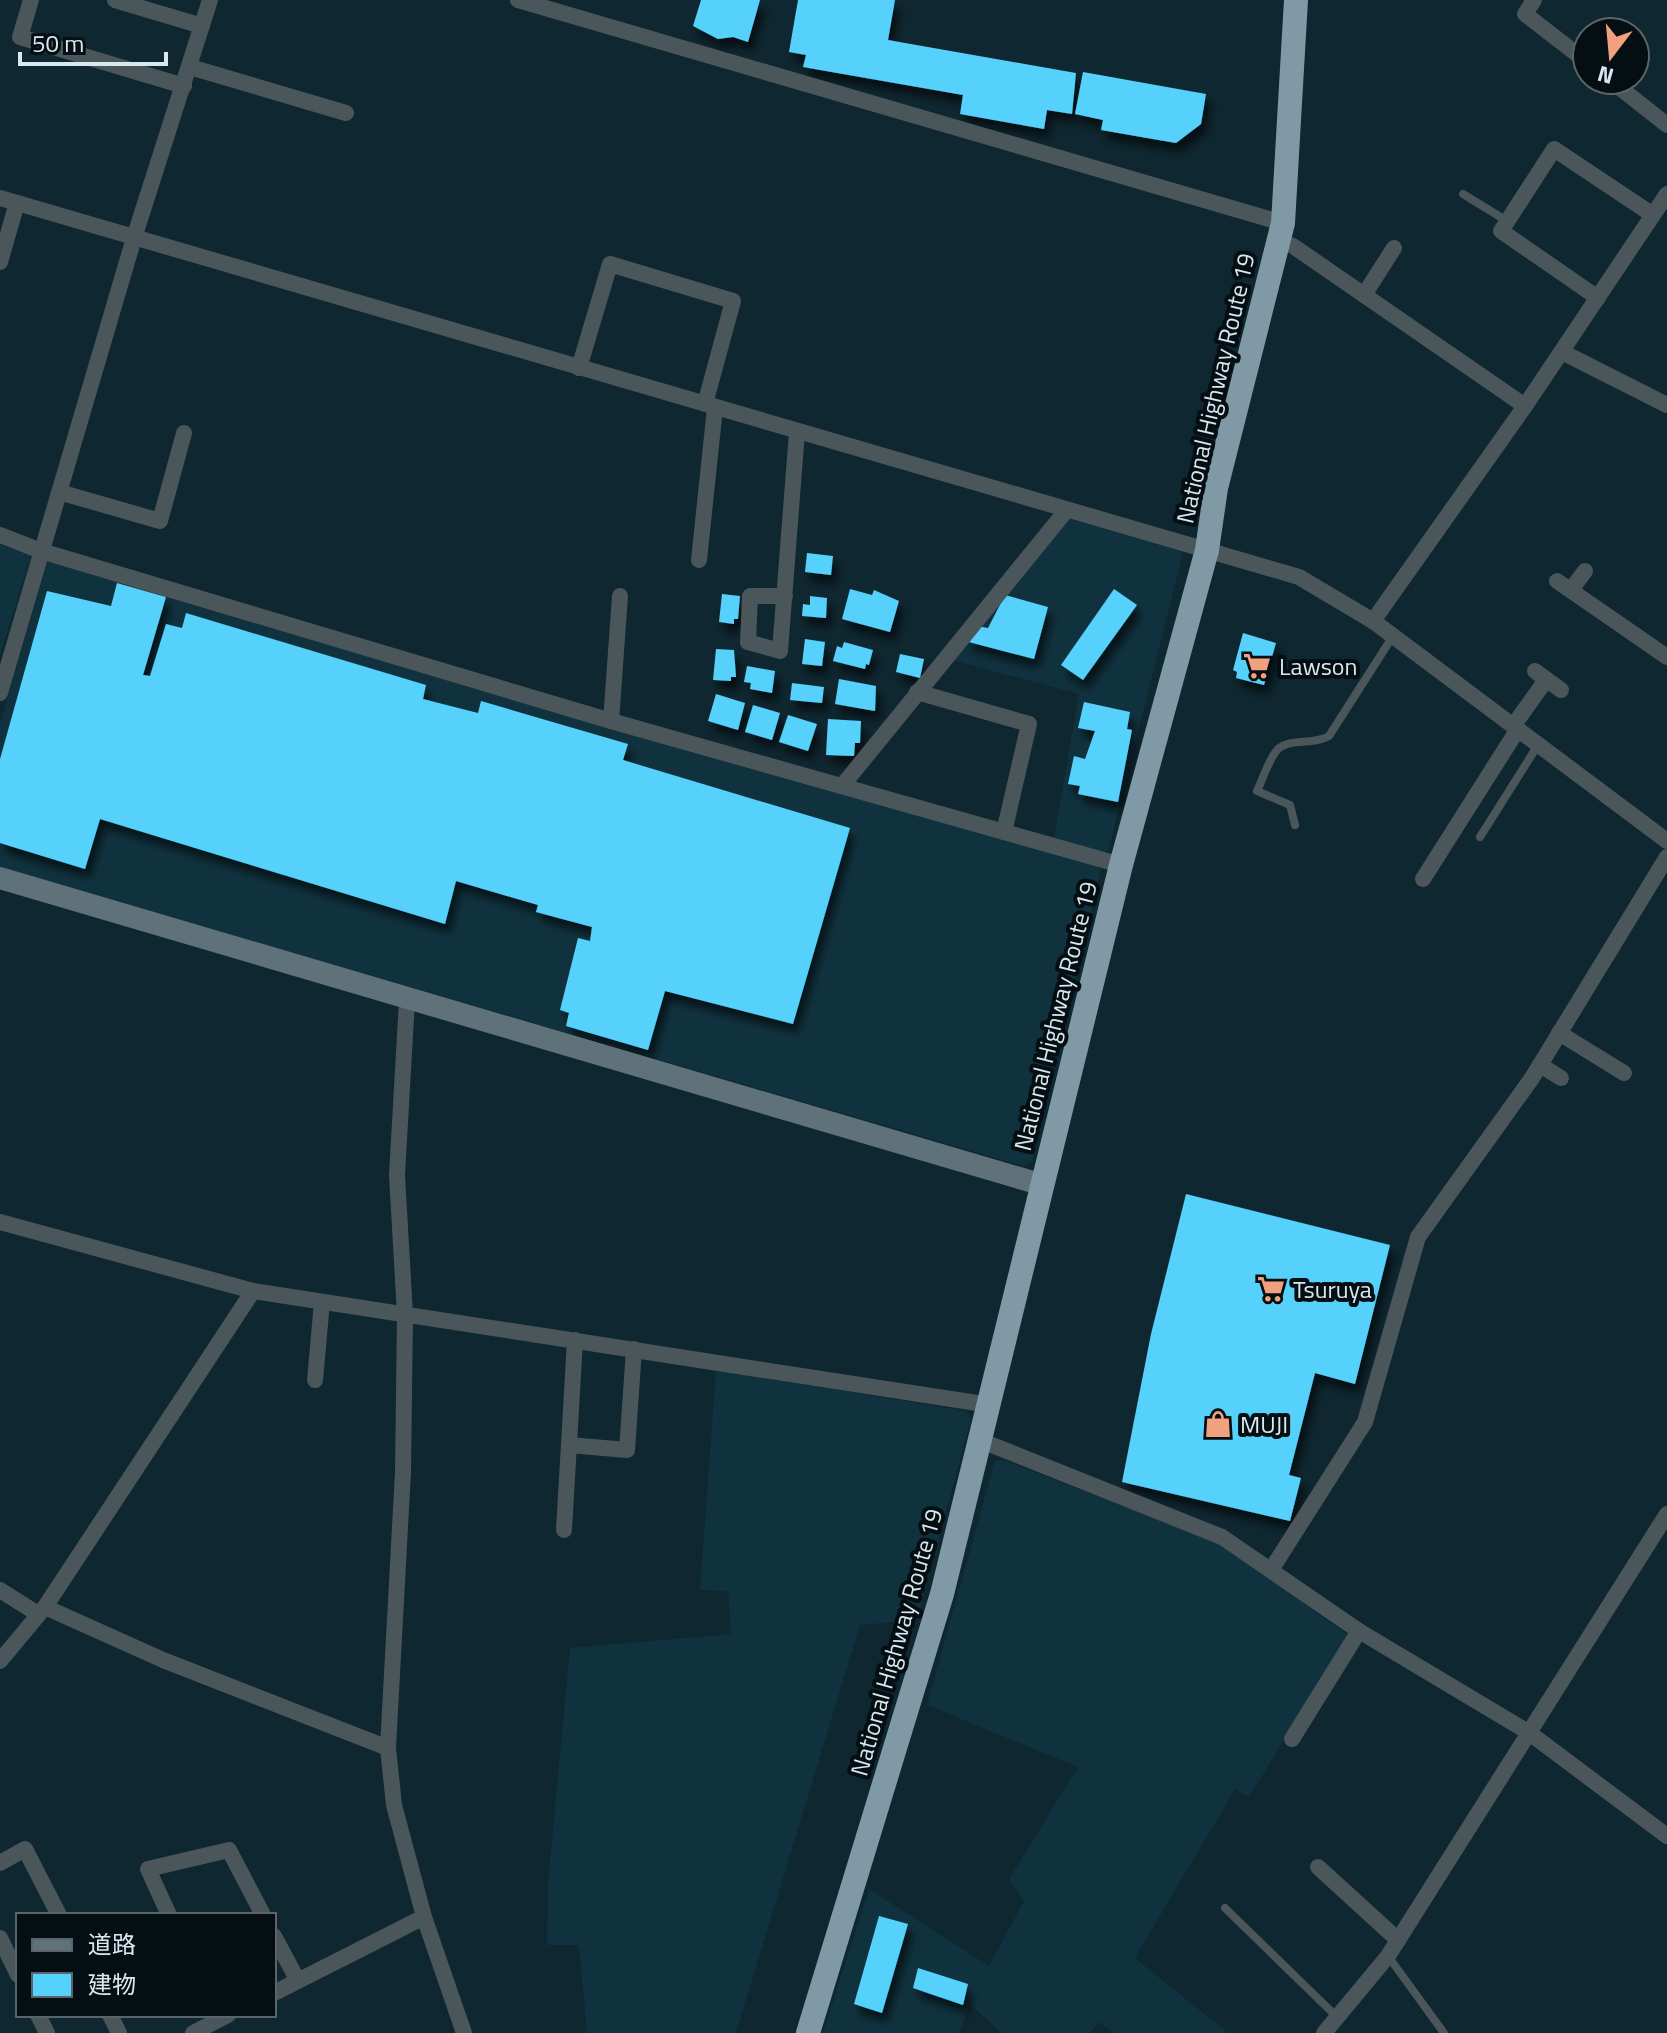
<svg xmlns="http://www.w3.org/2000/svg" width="1667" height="2033" font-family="'Titillium Web','Noto Sans JP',sans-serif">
	<defs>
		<filter id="shadow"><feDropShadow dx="5" dy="9" stdDeviation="4" flood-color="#0009"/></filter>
	</defs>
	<rect width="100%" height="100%" fill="#0f2730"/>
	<g fill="#10323e">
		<path d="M1070,519L1183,552L1108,851L1103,854L1054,838L1079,694L952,660L1060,524Z"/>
		<path d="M0,544L31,556L0,655Z"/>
		<path d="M48,560L1097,864L1101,870L1032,1161L1023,1166L0,867V724Z"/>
		<path d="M716,1370L966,1411L971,1419L917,1620L860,1625L736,2033H587L579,1945H547L548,1883L570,1648L731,1634L728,1591L700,1590Z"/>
		<path d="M1003,1460L1206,1538L1229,1549L1348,1635L1249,1797L1235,1789L1135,1958L1228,2033H1113L1099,2022L1089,2033H1001L970,2004L959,2033H823L869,1889L989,1966L1024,1901L1009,1879L1078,1767L927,1705L995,1461Z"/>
	</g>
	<g fill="#55d1fc" filter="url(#shadow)">
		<path d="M701,0H760L748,42L733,37L718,39L693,26Z"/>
		<path d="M798,0H895L888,40L1076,73L1072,114L1047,110L1044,129L960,114L963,95L803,67L806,55L789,52Z"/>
		<path d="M1083,72L1206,94L1201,124L1176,143L1101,130L1103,120L1075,114Z"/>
		<path d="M807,553L833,556L831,575L805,572Z"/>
		<path d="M117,583L166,597L143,675L150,676L166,624L182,628L186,613L426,685L423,699L478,713L481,701L628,744L623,760L850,828L793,1024L665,991L648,1050L566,1026L569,1013L560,1010L578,938L590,941L592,927L536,912L538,905L456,881L445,924L100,819L85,869L0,843V759L47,591L111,606Z"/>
		<path d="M850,589L872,595L874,590L899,601L890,632L842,619Z"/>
		<path d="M1114,589L1137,605L1083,680L1061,665Z"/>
		<path d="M722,594L740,596L738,619H734V624L719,622Z"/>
		<path d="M1005,595L1048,607L1034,659L965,641L977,626L988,628Z"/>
		<path d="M810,596L827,598L826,618L802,616L803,604L810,605Z"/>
		<path d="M1243,633L1276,643L1264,685L1236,678L1237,672L1233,670Z"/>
		<path d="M805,639L825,642L822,666L802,664Z"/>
		<path d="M844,642L873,650L869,665L866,664L865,669L833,661L837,646L842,648Z"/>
		<path d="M716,649L734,650L736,677H731V681L713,680Z"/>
		<path d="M900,654L924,659L920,678L896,672Z"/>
		<path d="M747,666L775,671L772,693L750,689L751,683L744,682Z"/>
		<path d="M839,679L876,686L875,711L835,704Z"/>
		<path d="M792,683L824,687L822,703L790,700Z"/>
		<path d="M716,694L745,703L738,730L708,721Z"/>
		<path d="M1084,702L1130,712L1127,729L1132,730L1118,802L1078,794L1080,786L1068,784L1074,756L1085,759L1095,731L1078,728Z"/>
		<path d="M753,705L780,713L772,740L745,732Z"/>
		<path d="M788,715L817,724L808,751L779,742Z"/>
		<path d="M828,719L861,721L860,743H855L854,756L826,755Z"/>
		<path d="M1186,1194L1390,1245L1355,1384L1315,1373L1289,1475L1301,1478L1290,1521L1122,1482L1151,1334Z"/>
		<path d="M879,1916L908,1924L882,2013L854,2004Z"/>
		<path d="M918,1968L968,1984L963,2005L913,1988Z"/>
	</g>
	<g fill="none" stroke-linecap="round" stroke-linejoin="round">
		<g stroke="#4b565a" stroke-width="8">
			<path d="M1463,194L1507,221"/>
			<path d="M1295,825L1290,805L1257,791C1263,779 1269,758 1278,749C1290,738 1315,745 1329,736L1393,636"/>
			<path d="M1480,837L1538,745"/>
			<path d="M1225,1908L1337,2017"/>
			<path d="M1388,1956L1444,2033"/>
		</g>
		<g stroke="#4b565a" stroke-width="16">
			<path d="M31,0L20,37L184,86"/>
			<path d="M115,0L202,26"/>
			<path d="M518,0L1283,223"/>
			<path d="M1534,0L1525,14L1587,62"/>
			<path d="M190,67L346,113"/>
			<path d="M1610,80L1667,125"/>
			<path d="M0,198L1299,577L1373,621L1667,841"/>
			<path d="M1279,240L1293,246L1525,406"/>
			<path d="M0,262L17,203"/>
			<path d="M1364,295L1394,248"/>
			<path d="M1598,298L1501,231L1554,149L1653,215"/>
			<path d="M1562,352L1667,405"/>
			<path d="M579,368L610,264L733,301L705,404"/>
			<path d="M59,492L160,521L184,433"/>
			<path d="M0,535L41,551L611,721L1121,865"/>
			<path d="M699,560L715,408"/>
			<path d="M1557,581L1667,657"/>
			<path d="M1571,590L1585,571"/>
			<path d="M785,596H750L748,642L780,651L797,432"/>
			<path d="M1373,621L1525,406L1667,194"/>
			<path d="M1535,671L1561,690"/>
			<path d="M917,692L1029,724L1004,832"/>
			<path d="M0,693L134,238L210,0"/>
			<path d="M611,721L620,596"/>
			<path d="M1513,726L1546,680"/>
			<path d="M842,786L1065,512"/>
			<path d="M1423,879L1518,729"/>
			<path d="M407,1000L397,1175L405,1315L403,1472L388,1748L394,1805L424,1917L464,2033"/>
			<path d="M1559,1033L1624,1073"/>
			<path d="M1540,1065L1561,1078"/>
			<path d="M0,1222L253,1291L990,1405"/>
			<path d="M315,1380L322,1302"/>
			<path d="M982,1441L1222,1537L1359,1631L1528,1732L1667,1836"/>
			<path d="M569,1445L627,1450L634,1349"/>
			<path d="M564,1530L575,1340"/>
			<path d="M1271,1570L1365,1422L1418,1237L1532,1078L1667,857"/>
			<path d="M0,1590L38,1614"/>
			<path d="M45,1607L163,1660L388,1748"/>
			<path d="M0,1661L45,1607L253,1291"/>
			<path d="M1292,1739L1359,1631"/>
			<path d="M0,1863L25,1849L59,1915"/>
			<path d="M1318,1867L1398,1940"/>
			<path d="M169,1915L148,1869L229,1850L263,1915"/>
			<path d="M274,1936L298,1981"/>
			<path d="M0,1938L18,1975"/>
			<path d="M274,1993L424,1917"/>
			<path d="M38,2015L47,2033"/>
			<path d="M110,2015L119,2033"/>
			<path d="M193,2033L228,2015"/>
			<path d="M1324,2033L1388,1956L1667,1514"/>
		</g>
		<path stroke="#607279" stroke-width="22" d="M0,878L1043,1185"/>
		<path stroke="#7f9aa6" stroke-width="24" d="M808,2033L942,1594L1121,865L1207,550L1216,488L1283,223L1296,0"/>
	</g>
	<defs>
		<g id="supermarket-bare" transform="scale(2.16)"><path d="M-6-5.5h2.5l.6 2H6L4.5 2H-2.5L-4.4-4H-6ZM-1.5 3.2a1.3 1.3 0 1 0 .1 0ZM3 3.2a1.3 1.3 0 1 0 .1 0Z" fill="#f1a17d" stroke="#050e12" stroke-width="2.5" paint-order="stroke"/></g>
		<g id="shop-bare" transform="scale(2.16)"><path d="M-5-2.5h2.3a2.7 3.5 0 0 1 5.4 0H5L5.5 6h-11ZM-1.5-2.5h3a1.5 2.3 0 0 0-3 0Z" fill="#f1a17d" stroke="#050e12" stroke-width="2.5" paint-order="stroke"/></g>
	</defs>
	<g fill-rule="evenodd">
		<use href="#supermarket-bare" x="1257" y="666"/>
		<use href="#supermarket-bare" x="1271" y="1289"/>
		<use href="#shop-bare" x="1218" y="1424"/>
	</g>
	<g text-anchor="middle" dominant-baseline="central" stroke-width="8" stroke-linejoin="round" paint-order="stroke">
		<g font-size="24" fill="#d9e8ee" stroke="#050e12">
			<text transform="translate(1215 388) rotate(-77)">National Highway Route 19</text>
			<text transform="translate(1055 1016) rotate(-76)">National Highway Route 19</text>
			<text transform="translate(896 1642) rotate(-74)">National Highway Route 19</text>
		</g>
		<g font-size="24" fill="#d9e8ee" stroke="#050e12" text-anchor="start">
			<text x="1279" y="666">Lawson</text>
			<text x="1293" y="1289">Tsuruya</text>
			<text x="1240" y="1424">MUJI</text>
		</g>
	</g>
	<rect x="16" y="1913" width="260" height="104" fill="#050e12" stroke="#5a656a" stroke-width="2"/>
	<rect x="32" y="1939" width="40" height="12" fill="#607279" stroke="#5a656a" stroke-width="2"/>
	<text x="88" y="1953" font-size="24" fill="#d9e8ee">道路</text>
	<rect x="32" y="1973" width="40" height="24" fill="#55d1fc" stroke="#5a656a" stroke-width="2"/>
	<text x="88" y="1993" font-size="24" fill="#d9e8ee">建物</text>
	<g transform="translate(1611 56) rotate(196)"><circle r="38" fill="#050e12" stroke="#5a656a" stroke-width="2"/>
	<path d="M0-6L14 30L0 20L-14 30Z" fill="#f1a17d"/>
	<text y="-12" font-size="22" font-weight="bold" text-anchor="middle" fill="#d9e8ee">N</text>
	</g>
	<path d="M20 52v12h146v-12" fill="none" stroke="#d9e8ee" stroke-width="4"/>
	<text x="32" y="52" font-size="24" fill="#d9e8ee" stroke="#050e12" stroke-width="6" paint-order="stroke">50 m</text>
</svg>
